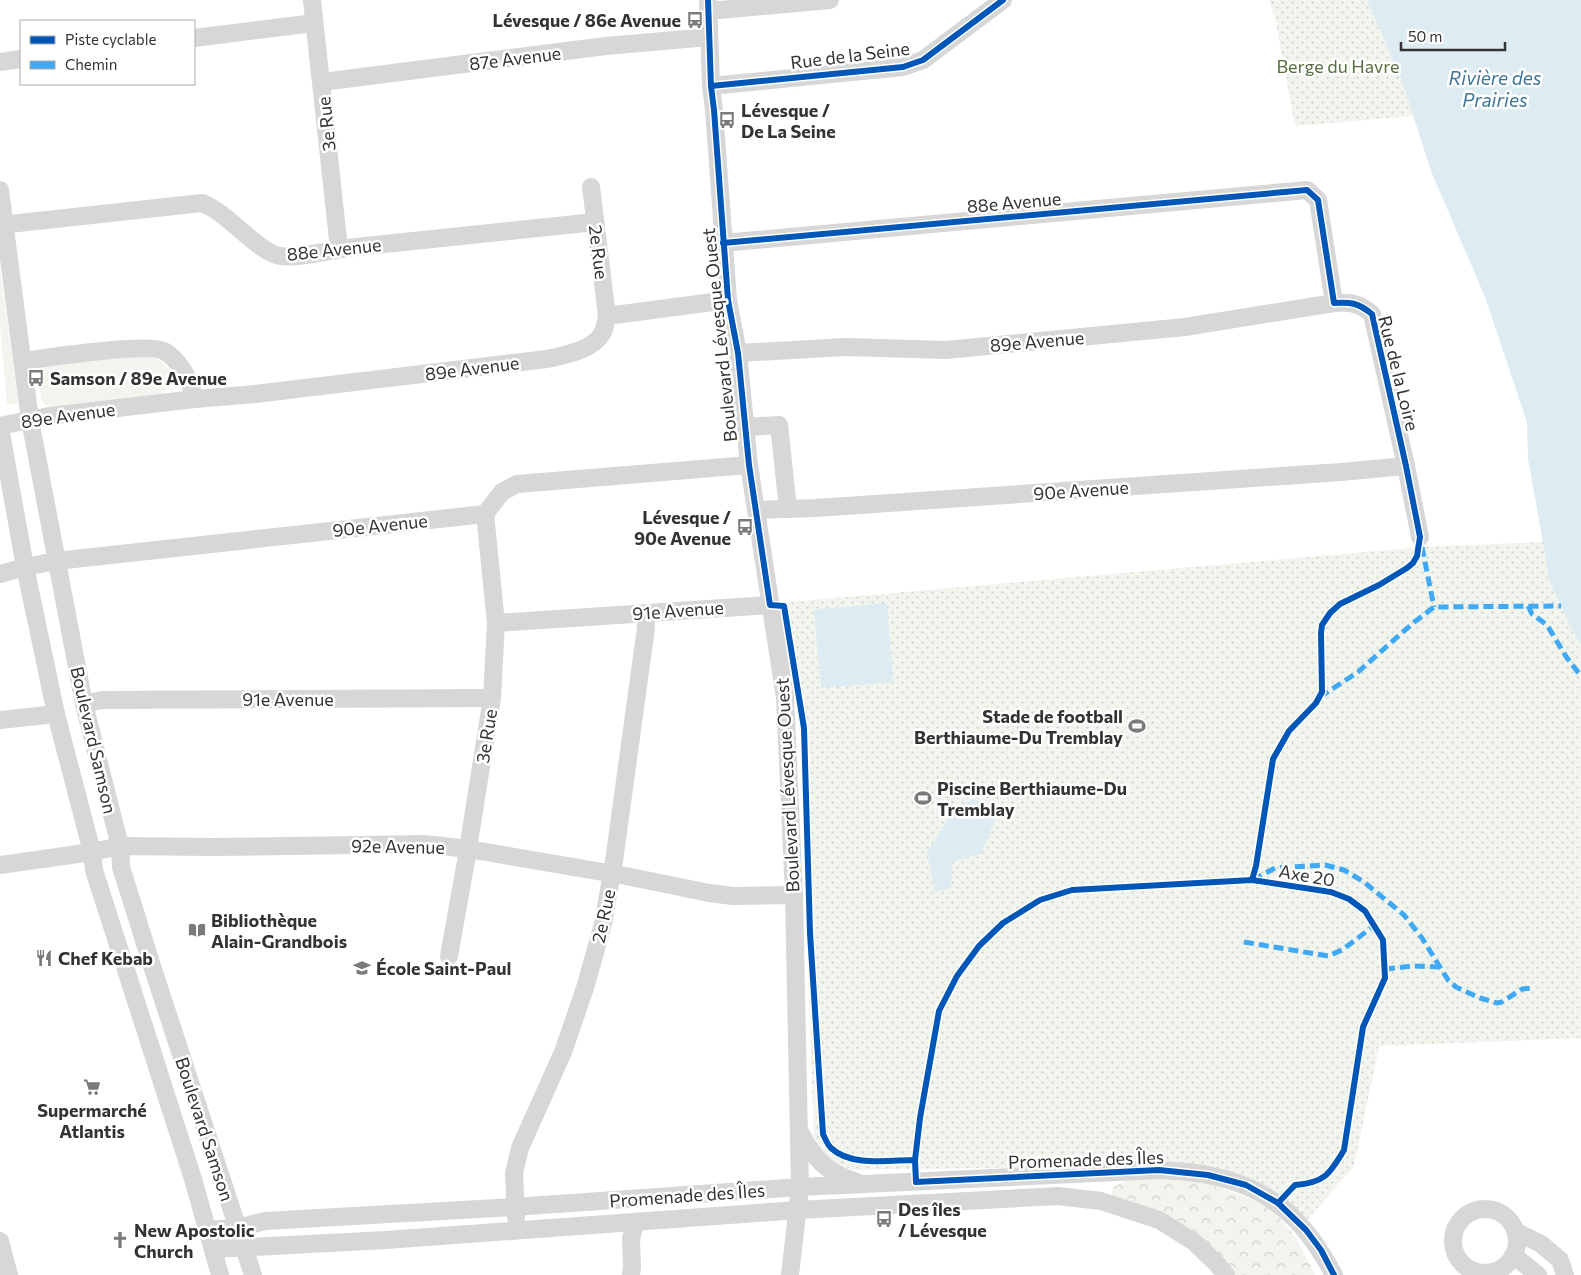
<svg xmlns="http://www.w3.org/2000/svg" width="1581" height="1275" font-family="Commissioner,sans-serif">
	<defs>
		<pattern id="forest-crowns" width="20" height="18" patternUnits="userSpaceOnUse" patternTransform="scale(1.25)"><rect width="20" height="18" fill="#f1f5ed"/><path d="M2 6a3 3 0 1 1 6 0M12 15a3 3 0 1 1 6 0" fill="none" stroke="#cfd2cc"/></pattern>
		<pattern id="park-dots" width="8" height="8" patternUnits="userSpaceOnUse" patternTransform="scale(1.25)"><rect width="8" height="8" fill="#f1f5ed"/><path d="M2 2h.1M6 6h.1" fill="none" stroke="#cfd2cc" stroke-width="1.8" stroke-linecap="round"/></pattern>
	</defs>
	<rect width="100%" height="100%" fill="#fff"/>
	<g fill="#f1f5ed">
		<path d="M0,268L18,400V403L7,404L0,325Z"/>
		<path d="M135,355C140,356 146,355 151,356C168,361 179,384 160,394L54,406H48L42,403L39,385L43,384L42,376L38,377L37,371L41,367Z"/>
	</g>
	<path fill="url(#forest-crowns)" d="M1133,1176L1208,1183L1269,1206L1295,1236L1315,1275H1231L1112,1199V1188Z"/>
	<g fill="url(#park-dots)">
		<path d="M1269,0H1367L1402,81L1413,116L1295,126L1275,18Z"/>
		<path d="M1543,542L1549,580L1573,632L1581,644V1038L1379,1046L1354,1166L1308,1219L1253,1179L1185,1165L853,1170C832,1161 825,1158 814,1137L805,886L803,749L778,603L1424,547Z"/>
	</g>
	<g fill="#ddebf3">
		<path d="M1367,0H1581V644L1573,632L1549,580L1543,542L1528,459L1527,422L1485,297L1431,171L1402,81Z"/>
		<path d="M887,603L893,682L821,688L814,610Z"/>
		<path d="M976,799L995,820L981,854L952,862L951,888L935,892L927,853L956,806Z"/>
	</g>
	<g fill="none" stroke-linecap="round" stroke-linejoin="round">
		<g stroke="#d7d7d7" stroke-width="18">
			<path d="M312,0L339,249"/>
			<path d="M708,0L711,86L714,110L728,300L738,353L749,465L785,698L794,895L800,1187L790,1275"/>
			<path d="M708,11L830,0"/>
			<path d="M194,38L314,23"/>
			<path d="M0,62L21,59"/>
			<path d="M322,82L606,46L709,37"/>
			<path d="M711,86L903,67L923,60L1003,0"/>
			<path d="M0,190L30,420L84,704L120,846L121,867L152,966L253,1275"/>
			<path d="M0,225L202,203C229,213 256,251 280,256C297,259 336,249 356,247C435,239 515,231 595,222"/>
			<path d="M723,243L1307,190L1318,200L1334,303"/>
			<path d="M607,316L728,300"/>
			<path d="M738,353L845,347L946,350L1185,327L1334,303C1352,302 1358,303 1372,314L1406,466L1420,537"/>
			<path d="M22,361C46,358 149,342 164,351C181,361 190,381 195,399"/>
			<path d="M0,426L49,416L195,399L255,394L547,359C565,355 594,350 603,332C605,327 606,321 607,316L591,187"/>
			<path d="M0,427L25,567L56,714L92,852L94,870L193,1179L220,1275"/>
			<path d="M745,427L779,425L788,509"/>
			<path d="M756,510L816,508L1341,472L1406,466"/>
			<path d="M0,574L25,567L56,561L485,514L502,492L517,484L749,465"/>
			<path d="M496,623L770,605"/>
			<path d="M84,704L102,700L492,698"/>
			<path d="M0,720L56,714"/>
			<path d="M0,865L92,852L120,846L213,847L425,844L468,849L626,876L709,893L733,896L794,895"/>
			<path d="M449,956L466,861L492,698L496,623L485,514"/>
			<path d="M800,1132C814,1159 827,1173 857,1182"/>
			<circle cx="1485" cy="1241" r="32"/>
			<path d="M516,1218L514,1173L520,1148L563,1052L585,988L603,924L614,861L646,628L645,613"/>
			<path d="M208,1230L237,1228L265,1221L514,1207L800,1187L1159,1170C1175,1171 1192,1172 1208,1175C1271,1187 1305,1220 1334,1275"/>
			<path d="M1515,1231L1541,1244L1560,1260L1565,1275"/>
			<path d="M0,1241L9,1275"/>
			<path d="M213,1249L386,1240L798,1210L1058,1196L1101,1201L1159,1220L1194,1242L1217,1264L1226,1275"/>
			<path d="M1513,1255L1538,1275"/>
			<path d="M631,1275L632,1267L631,1239L635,1223"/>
		</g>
		<g stroke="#3fa9f5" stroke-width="5" stroke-dasharray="10 5" stroke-linecap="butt">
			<path d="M1422,547L1434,607"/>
			<path d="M1528,606L1532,614L1547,625L1567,658L1581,676"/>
			<path d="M1320,697L1358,672L1413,623L1434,607L1561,606"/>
			<path d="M1253,880L1275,868L1325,865L1344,870L1364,882L1404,915L1422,938L1448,980L1456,987L1480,998L1497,1003L1502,1002L1522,989L1534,988"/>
			<path d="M1244,942L1328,956L1342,950L1375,925"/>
			<path d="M1385,969L1413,966L1440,967"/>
		</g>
		<g stroke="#fff" stroke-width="9">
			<g id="cycleway">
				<path d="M708,0L711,86L714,110L728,300L738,353L749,465L770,605L784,606L804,728L810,933L823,1134C825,1138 827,1144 831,1148C851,1167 890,1160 915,1160L916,1182L1159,1170L1208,1175L1246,1185L1278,1203L1306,1230L1321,1250L1334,1275"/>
				<path d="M711,86L903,67L923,60L1003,0"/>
				<path d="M723,243L1307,190L1318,200L1334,303C1352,302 1358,303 1372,314L1406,466L1420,537L1417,556L1413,563L1407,568L1379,585L1340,604L1330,613L1322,625L1321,633L1322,692L1316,703L1289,731L1273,759L1256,866L1252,880"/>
				<path d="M915,1160L920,1118L939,1011L957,976L979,946L1003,923L1040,900L1072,890L1252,880L1331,892L1349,899L1365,911L1383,940L1385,978L1363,1027L1344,1150C1330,1174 1324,1183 1295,1185L1278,1203"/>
			</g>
		</g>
		<use href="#cycleway" stroke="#0057b8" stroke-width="6"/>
	</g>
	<defs>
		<g id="bus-bare" transform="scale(1.35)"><path d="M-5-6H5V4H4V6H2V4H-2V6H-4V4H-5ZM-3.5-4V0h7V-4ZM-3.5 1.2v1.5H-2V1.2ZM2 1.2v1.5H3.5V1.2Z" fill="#7a7a7a" stroke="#fff" stroke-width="2.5" paint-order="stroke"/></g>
		<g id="stadium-bare" transform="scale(1.35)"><path d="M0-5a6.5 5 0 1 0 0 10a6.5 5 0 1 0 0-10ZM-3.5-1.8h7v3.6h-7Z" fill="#7a7a7a" stroke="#fff" stroke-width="2.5" paint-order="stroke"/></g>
		<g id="library-bare" transform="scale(1.35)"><path d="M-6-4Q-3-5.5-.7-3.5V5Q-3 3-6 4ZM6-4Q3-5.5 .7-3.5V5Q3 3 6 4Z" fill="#7a7a7a" stroke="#fff" stroke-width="2.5" paint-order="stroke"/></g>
		<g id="restaurant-bare" transform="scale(1.35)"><path d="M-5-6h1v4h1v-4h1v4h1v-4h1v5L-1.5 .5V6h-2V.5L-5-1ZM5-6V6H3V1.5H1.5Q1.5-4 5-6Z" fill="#7a7a7a" stroke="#fff" stroke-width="2.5" paint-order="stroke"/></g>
		<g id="school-bare" transform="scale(1.35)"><path d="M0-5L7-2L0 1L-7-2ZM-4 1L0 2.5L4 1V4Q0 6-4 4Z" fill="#7a7a7a" stroke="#fff" stroke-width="2.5" paint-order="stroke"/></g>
		<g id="supermarket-bare" transform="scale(1.35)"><path d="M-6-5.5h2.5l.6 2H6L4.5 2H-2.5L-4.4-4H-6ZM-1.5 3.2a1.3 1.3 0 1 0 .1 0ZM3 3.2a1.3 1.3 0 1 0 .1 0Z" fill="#7a7a7a" stroke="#fff" stroke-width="2.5" paint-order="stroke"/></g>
		<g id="church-bare" transform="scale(1.35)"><path d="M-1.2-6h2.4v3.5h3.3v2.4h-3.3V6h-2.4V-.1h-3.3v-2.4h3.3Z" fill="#7a7a7a" stroke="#fff" stroke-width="2.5" paint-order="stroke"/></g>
	</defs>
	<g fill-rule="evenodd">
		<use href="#bus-bare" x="695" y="20"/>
		<use href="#bus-bare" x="727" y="120"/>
		<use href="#bus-bare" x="36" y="378"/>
		<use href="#bus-bare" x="745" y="527"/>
		<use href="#stadium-bare" x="1137" y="726"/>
		<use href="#stadium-bare" x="923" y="798"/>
		<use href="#library-bare" x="197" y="930"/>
		<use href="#restaurant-bare" x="44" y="958"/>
		<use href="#school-bare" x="362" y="968"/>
		<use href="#supermarket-bare" x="92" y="1087"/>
		<use href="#bus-bare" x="884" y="1219"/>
		<use href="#church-bare" x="120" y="1240"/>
	</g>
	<g text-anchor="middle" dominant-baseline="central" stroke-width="5" stroke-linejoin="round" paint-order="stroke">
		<g font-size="18" font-weight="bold" fill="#333" stroke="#fff" text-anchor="start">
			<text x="681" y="20" text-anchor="end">Lévesque / 86e Avenue</text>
			<text x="741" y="110">Lévesque /<tspan x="741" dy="21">De La Seine</tspan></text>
			<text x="50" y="378">Samson / 89e Avenue</text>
			<text x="731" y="517" text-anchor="end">Lévesque /<tspan x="731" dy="21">90e Avenue</tspan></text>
			<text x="1123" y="716" text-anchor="end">Stade de football<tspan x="1123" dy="21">Berthiaume-Du Tremblay</tspan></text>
			<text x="937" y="788">Piscine Berthiaume-Du<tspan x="937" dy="21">Tremblay</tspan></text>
			<text x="211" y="920">Bibliothèque<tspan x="211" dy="21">Alain-Grandbois</tspan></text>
			<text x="58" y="958">Chef Kebab</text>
			<text x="376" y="968">École Saint-Paul</text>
			<text x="92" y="1110" text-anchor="middle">Supermarché<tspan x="92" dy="21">Atlantis</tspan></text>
			<text x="898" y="1209">Des îles<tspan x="898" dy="21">/ Lévesque</tspan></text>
			<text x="134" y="1230">New Apostolic<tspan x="134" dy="21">Church</tspan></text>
		</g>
		<g font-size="18" fill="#333" stroke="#fff">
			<text transform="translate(850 55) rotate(-7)">Rue de la Seine</text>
			<text transform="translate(515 58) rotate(-7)">87e Avenue</text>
			<text transform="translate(326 124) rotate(-96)">3e Rue</text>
			<text transform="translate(1014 202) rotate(-5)">88e Avenue</text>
			<text transform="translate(334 249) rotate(-6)">88e Avenue</text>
			<text transform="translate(599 252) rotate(83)">2e Rue</text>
			<text transform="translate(719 335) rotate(-96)">Boulevard Lévesque Ouest</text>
			<text transform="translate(1037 341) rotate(-5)">89e Avenue</text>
			<text transform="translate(472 368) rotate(-7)">89e Avenue</text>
			<text transform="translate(1399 373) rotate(76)">Rue de la Loire</text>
			<text transform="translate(68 415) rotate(-8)">89e Avenue</text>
			<text transform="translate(1081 490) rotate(-4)">90e Avenue</text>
			<text transform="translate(380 525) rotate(-6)">90e Avenue</text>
			<text transform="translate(678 610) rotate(-4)">91e Avenue</text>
			<text x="288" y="699">91e Avenue</text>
			<text transform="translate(486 736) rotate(-81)">3e Rue</text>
			<text transform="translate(94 740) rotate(77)">Boulevard Samson</text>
			<text transform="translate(787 785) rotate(-93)">Boulevard Lévesque Ouest</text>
			<text transform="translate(398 846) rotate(1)">92e Avenue</text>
			<text transform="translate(1307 875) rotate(10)">Axe 20</text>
			<text transform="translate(603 916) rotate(-78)">2e Rue</text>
			<text transform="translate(205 1129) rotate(72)">Boulevard Samson</text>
			<text transform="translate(1086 1159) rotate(-2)">Promenade des Îles</text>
			<text transform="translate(687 1195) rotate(-4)">Promenade des Îles</text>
		</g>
		<g font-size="18" fill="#56703f" stroke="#fff">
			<text x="1338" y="66">Berge du Havre</text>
		</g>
		<g font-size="19" font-style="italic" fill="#3f7597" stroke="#fff">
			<text x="1495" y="77">Rivière des<tspan x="1495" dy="22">Prairies</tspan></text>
		</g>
	</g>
	<rect x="20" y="20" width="175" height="65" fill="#ffffff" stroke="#adadad"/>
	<rect x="30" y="36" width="25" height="8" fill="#0057b8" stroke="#adadad"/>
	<text x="65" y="45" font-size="15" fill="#333333">Piste cyclable</text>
	<rect x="30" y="61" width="25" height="8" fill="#3fa9f5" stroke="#adadad"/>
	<text x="65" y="70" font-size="15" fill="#333333">Chemin</text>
	<path d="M1401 42v8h104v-8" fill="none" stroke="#333333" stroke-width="2.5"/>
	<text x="1408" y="42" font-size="15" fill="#333333" stroke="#ffffff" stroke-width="4" paint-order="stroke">50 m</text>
</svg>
